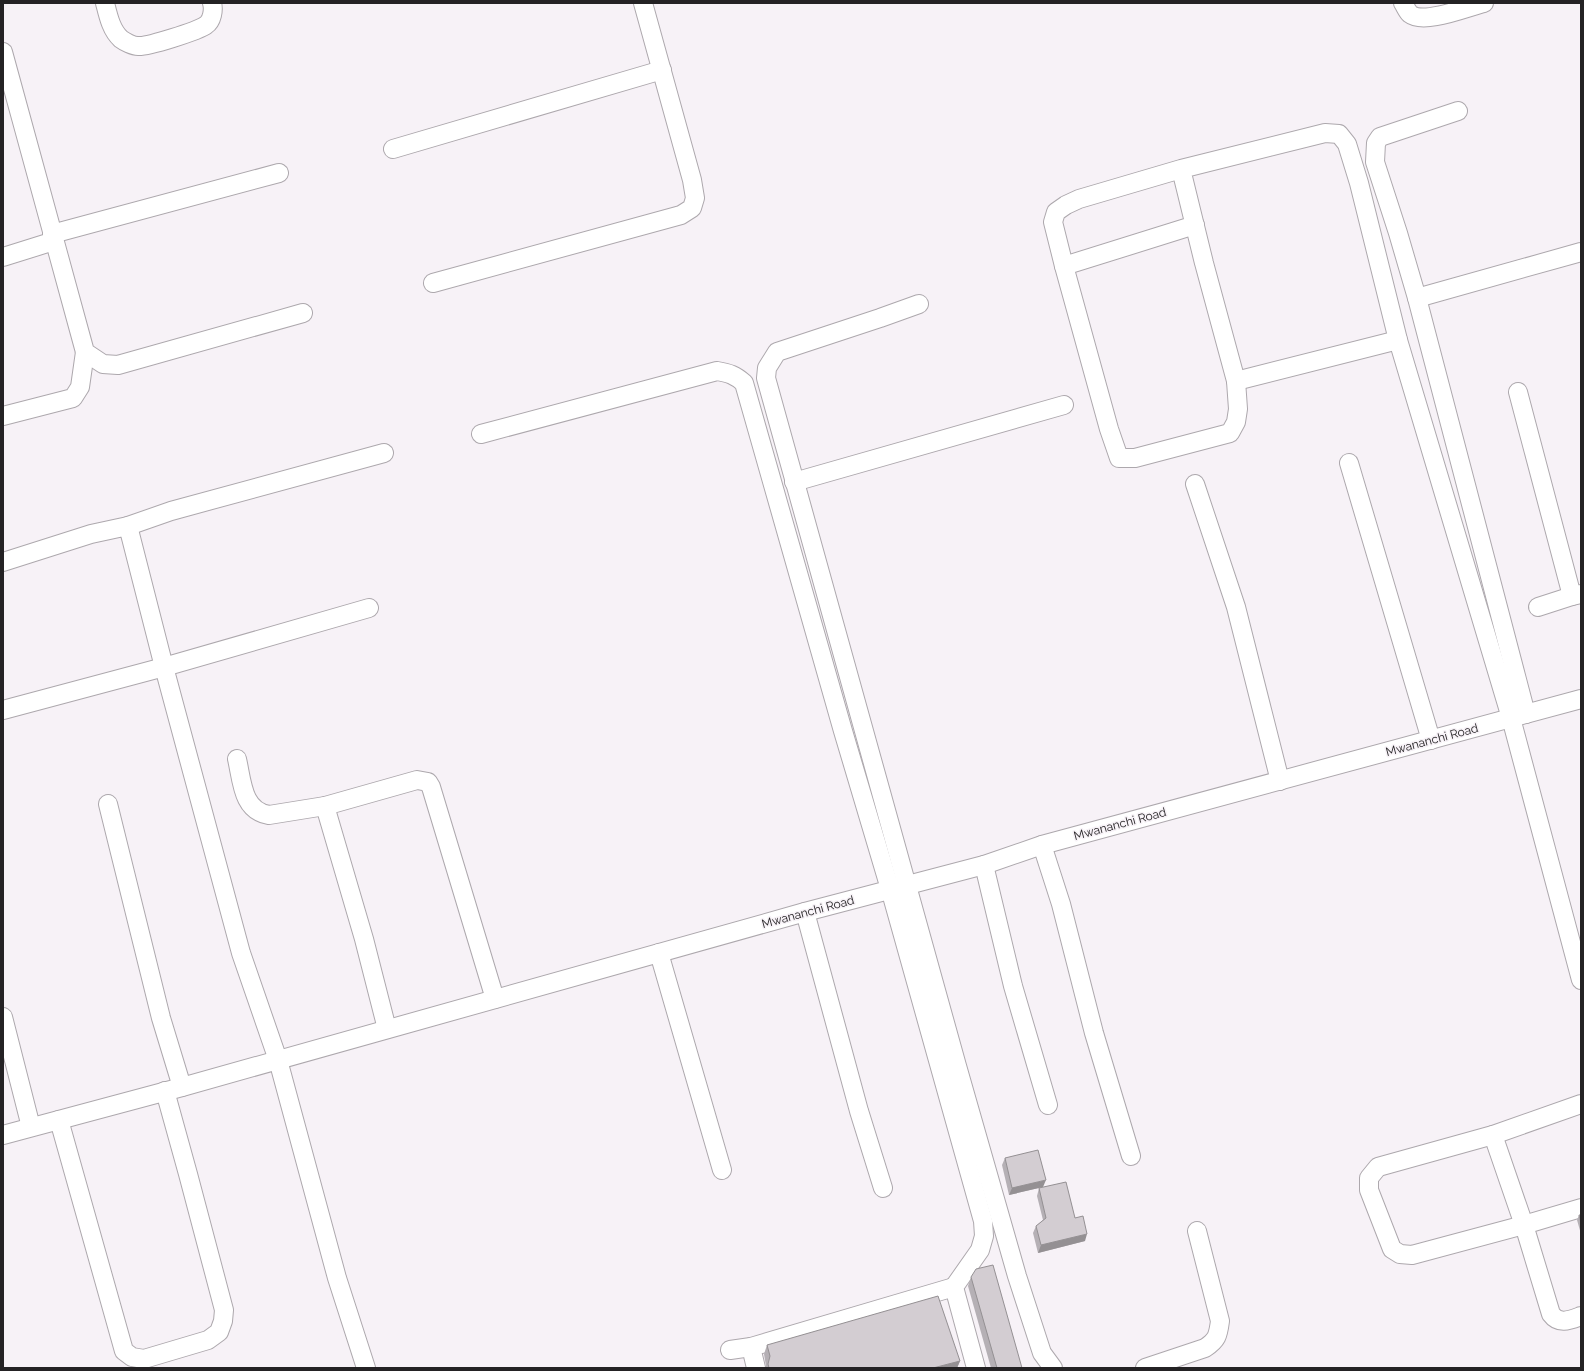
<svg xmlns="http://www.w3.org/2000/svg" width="1584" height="1371" font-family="Raleway,sans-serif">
	<rect width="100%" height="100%" fill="#f7f2f7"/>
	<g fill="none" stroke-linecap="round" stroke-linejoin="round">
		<g stroke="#ada8ad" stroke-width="20">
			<g id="minor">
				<path d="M105,3C108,15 111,30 121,39C125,42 133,46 138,46C147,47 198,31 206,25C212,21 214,10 212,3"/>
				<path d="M1403,3C1405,6 1407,11 1410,14C1424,25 1467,7 1484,3"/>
				<path d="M3,52L85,352L103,364L118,365L303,313"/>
				<path d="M1458,111L1380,137L1376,143L1375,162L1398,233L1417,298L1526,714"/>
				<path d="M393,149L662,70"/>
				<path d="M1181,169L1204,263L1236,381L1238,409L1236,422L1230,433L1135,458H1119L1109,429L1064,266L1053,222L1056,212L1066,205L1079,199L1181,169L1325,133L1339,134L1347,144L1359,183L1398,340L1511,718L1581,980"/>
				<path d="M52,234L279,173"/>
				<path d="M3,257L54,241"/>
				<path d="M1064,266L1195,225"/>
				<path d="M433,283L681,215L692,208L695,198L692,180L643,3"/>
				<path d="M1417,298L1581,252"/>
				<path d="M919,304L880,318L777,352L767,368L766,378L957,1066L1017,1276L1042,1353L1053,1368"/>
				<path d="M1236,381L1398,340"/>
				<path d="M1518,392L1572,596L1581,594"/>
				<path d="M3,416L73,398L80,387L85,352"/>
				<path d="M481,434L717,371C729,373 735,375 744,383L843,731L890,889L983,1221L984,1236L980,1250L954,1287L976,1368"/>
				<path d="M1349,463L1431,740"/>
				<path d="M794,482L1064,405"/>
				<path d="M1195,484L1236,607L1280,781"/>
				<path d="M128,526L171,511L384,453"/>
				<path d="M3,562L91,534L128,526L164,667L241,953L278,1060L337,1278L366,1368"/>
				<path d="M1538,607L1572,596"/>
				<path d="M3,710L164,667L369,608"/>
				<path d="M237,759C242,780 242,811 269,815L325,806L417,780L428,782L431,787L495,999"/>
				<path d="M108,804L161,1018L182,1087"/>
				<path d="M325,806L364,939L387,1029"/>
				<path d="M1042,845L1061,904L1094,1033L1131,1156"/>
				<path d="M984,865L1013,986L1048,1105"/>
				<path d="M805,912L859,1111L883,1188"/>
				<path d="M659,953L722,1170"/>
				<path d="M3,1017L31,1127"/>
				<path d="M1581,1104L1493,1135L1378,1167L1369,1178V1190L1392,1249L1400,1254L1412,1255L1524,1225L1581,1208"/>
				<path d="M59,1120L124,1351L132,1357L144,1359L208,1340L219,1332L223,1321L224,1310L188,1174L165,1091"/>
				<path d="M3,1135L182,1087L805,912L984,865L1042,845L1581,699"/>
				<path d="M1493,1135L1524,1225L1551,1314C1559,1325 1570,1320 1581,1316"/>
				<path d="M751,1347L756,1368"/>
				<path d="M730,1350L751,1347L954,1287"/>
				<path d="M1145,1368L1205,1348C1217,1340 1218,1336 1220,1321L1197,1231"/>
			</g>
		</g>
		<use href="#minor" stroke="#fff" stroke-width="18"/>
	</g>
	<g fill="#b5b0b5">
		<path d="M1005,1158L1043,1187L1009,1195L1002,1165Z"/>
		<path d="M1039,1188L1075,1218L1085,1241L1038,1253L1033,1233L1036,1226L1043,1220L1037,1196Z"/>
		<path d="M1579,1215H1581V1234L1577,1220Z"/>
		<path d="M971,1277L1022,1368H991L968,1286Z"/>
		<path d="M767,1345L960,1361L957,1368H766V1366L764,1354Z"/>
	</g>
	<g fill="#949093">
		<path d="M1046,1180L1043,1187L1009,1195L1012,1188Z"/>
		<path d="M1087,1234L1085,1241L1038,1253L1041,1245Z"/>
		<path d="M960,1361L957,1368H933Z"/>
	</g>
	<g fill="#d3cdd2" stroke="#949093">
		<path d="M1038,1150L1046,1180L1012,1188L1005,1158Z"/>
		<path d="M1066,1182L1075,1218L1083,1216L1087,1234L1041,1245L1036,1226L1046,1218L1039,1188Z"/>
		<path d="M1579,1215H1581V1223Z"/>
		<path d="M993,1265L1022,1368H997L971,1277L976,1269Z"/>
		<path d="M938,1296L960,1361L933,1368H769L768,1364L770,1356L767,1345Z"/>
	</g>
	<g text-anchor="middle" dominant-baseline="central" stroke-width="3" stroke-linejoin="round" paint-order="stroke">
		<g font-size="12" fill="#242224" stroke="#f7f2f7">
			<text transform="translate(1432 740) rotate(-15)">Mwananchi Road</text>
			<text transform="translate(1120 824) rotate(-15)">Mwananchi Road</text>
			<text transform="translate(808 912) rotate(-15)">Mwananchi Road</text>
		</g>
	</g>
	<rect width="1584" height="1371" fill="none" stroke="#242224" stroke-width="8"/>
</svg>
